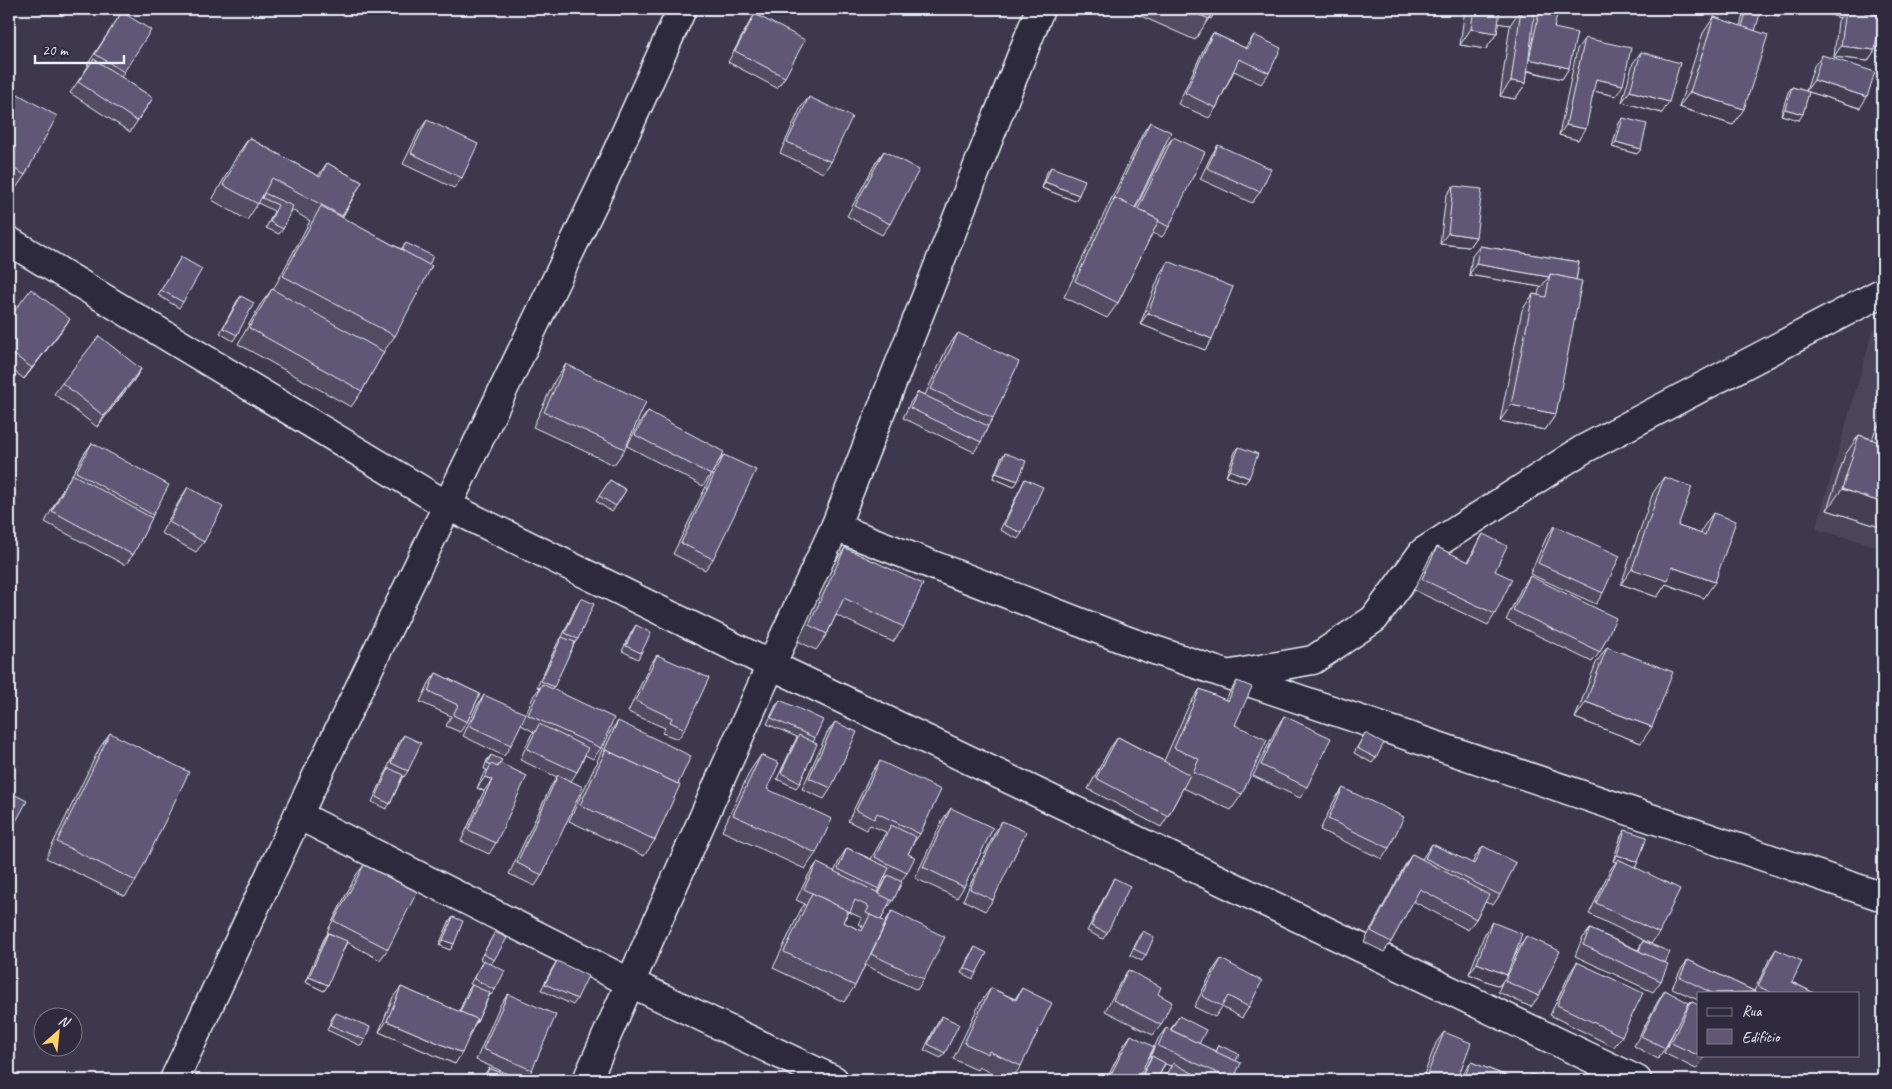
<svg xmlns="http://www.w3.org/2000/svg" width="1892" height="1089" font-family="Caveat,sans-serif">
	<rect width="100%" height="100%" fill="#3e384e"/>
	<filter id="ink" filterUnits="userSpaceOnUse"><feTurbulence type="fractalNoise" baseFrequency=".02" numOctaves="2"/><feDisplacementMap in="SourceGraphic" scale="10" xChannelSelector="R" yChannelSelector="G"/><feConvolveMatrix kernelMatrix="1 2 1 2 8 2 1 2 1" color-interpolation-filters="sRGB"/></filter>
	<g filter="url(#ink)">
		<path fill="#4b455c" d="M1873,330L1883,333V548L1816,529Z"/>
		<g fill="none" stroke-linecap="round" stroke-linejoin="round">
			<g stroke="#e8f1f8" stroke-width="31">
				<g id="minor">
					<path d="M9,241L448,506L771,665L1637,1080"/>
					<path d="M835,527L1128,641L1883,897"/>
					<path d="M1232,674L1313,660L1374,619L1423,552L1582,450L1883,292"/>
					<path d="M298,815L631,983L834,1080"/>
					<path d="M174,1080L298,815L601,187L682,9"/>
					<path d="M587,1080L771,665L835,527L1040,9"/>
				</g>
			</g>
			<use href="#minor" stroke="#2f2a3d" stroke-width="28"/>
		</g>
		<g fill="#534b64" stroke="#e8f1f8" fill-rule="evenodd">
			<path d="M1125,9H1217L1211,19L1209,18L1195,40Z"/>
			<path d="M1465,9H1535V14L1538,9H1554V28L1569,68L1562,79L1527,71L1526,83L1515,99L1500,96L1510,25L1498,23L1497,33L1486,49L1460,45Z"/>
			<path d="M1747,9L1750,10V9H1784L1779,16L1756,12L1755,31L1733,125L1679,107L1703,33L1714,17L1740,26L1743,15Z"/>
			<path d="M1817,9H1866L1865,13L1868,61L1834,57L1838,21L1840,18L1816,10Z"/>
			<path d="M122,12L124,72L121,77L153,98L130,132L70,93L89,65H87Z"/>
			<path d="M755,14L785,77L777,88L728,62L748,25Z"/>
			<path d="M1213,33L1245,48L1254,35L1269,73L1261,84L1234,71L1216,108L1209,118L1178,104L1206,44Z"/>
			<path d="M1585,38L1616,96L1594,91L1578,140L1559,135L1577,49Z"/>
			<path d="M1641,52L1662,113L1622,102L1633,63Z"/>
			<path d="M1822,55L1860,108L1809,92L1799,120L1781,115L1788,92L1792,87L1806,91L1814,66Z"/>
			<path d="M9,89L25,175L14,191L9,188Z"/>
			<path d="M809,97L831,162L823,173L780,153L801,107Z"/>
			<path d="M1623,118L1641,149L1637,154L1612,147L1619,123Z"/>
			<path d="M427,120L462,178L454,188L403,164L419,131Z"/>
			<path d="M1150,122L1135,208H1136L1165,148L1173,137L1169,227L1162,237L1152,233L1118,303L1107,318L1064,297L1143,133Z"/>
			<path d="M249,138L318,176L327,163L362,182L342,218L401,249L406,243L395,336L384,351L362,391L351,407L238,344L260,305L272,289L273,290L310,221L292,210L283,229L279,234L266,228L274,211L258,203L259,202L247,220L212,200L238,154Z"/>
			<path d="M1218,145L1260,192L1252,203L1200,179L1211,156Z"/>
			<path d="M884,151L890,224L882,235L847,216L876,162Z"/>
			<path d="M1051,167L1079,195L1075,201L1042,188L1047,172Z"/>
			<path d="M1453,186L1476,237L1469,247L1440,244L1446,196Z"/>
			<path d="M1480,246L1579,262L1556,414L1545,430L1500,421L1522,310L1533,294L1538,295L1539,290L1541,287L1469,275L1472,256Z"/>
			<path d="M181,257L183,302L179,308L158,295Z"/>
			<path d="M1168,261L1212,339L1205,350L1140,324L1161,272Z"/>
			<path d="M241,296L237,335L233,341L220,333L237,301Z"/>
			<path d="M9,318L62,330L24,379L9,367Z"/>
			<path d="M958,333L993,418L988,426L981,442L974,452L903,418L910,403L918,392L925,395L947,348Z"/>
			<path d="M566,364L625,449L614,465L533,427L555,380Z"/>
			<path d="M141,369L134,380L97,427L54,394L62,383Z"/>
			<path d="M648,411L716,465L724,455L713,559L705,570L673,554L715,468L703,486L627,446L640,422Z"/>
			<path d="M1883,419V528L1827,510L1845,455L1859,435L1872,439L1875,431Z"/>
			<path d="M92,443L153,515L133,555L125,565L45,522L65,485L72,475L84,454Z"/>
			<path d="M1239,447L1249,478L1245,483L1226,476L1235,452Z"/>
			<path d="M1005,453L1014,487L993,478L1001,458Z"/>
			<path d="M1664,477L1678,526L1701,534L1702,529L1713,513L1704,598L1666,584L1657,597L1621,584L1653,493Z"/>
			<path d="M1025,479L1022,533L1018,539L1000,530L1022,485Z"/>
			<path d="M610,480L626,490L612,512L596,501Z"/>
			<path d="M188,487L204,542L196,552L161,533L181,498Z"/>
			<path d="M1555,526L1603,593L1596,604L1530,574L1547,536Z"/>
			<path d="M1483,534L1495,571V614L1488,625L1414,590L1430,557L1437,547L1468,562L1476,545Z"/>
			<path d="M845,548L904,627L893,642L836,615L827,634L816,650L798,641L834,564Z"/>
			<path d="M1530,576L1600,652L1592,662L1506,620L1522,587Z"/>
			<path d="M581,598L578,639L574,644L552,689L601,748L593,759L585,755L577,772L571,781L542,875L535,886L509,874L551,786L557,777L520,760L531,735L534,732L521,725L534,695L540,688L537,687L558,642L562,637L577,604Z"/>
			<path d="M636,625L641,653L638,659L622,651L632,631Z"/>
			<path d="M1607,647L1641,743L1575,718L1596,663Z"/>
			<path d="M657,655L685,729L678,739L662,733L665,728L628,712L650,665Z"/>
			<path d="M436,673L480,694L467,722L460,732L446,726L451,716L420,702L429,683Z"/>
			<path d="M1237,681L1235,725L1242,794L1231,810L1183,788L1168,816L1161,827L1088,789L1110,748L1118,737L1164,761L1189,705L1200,689L1225,700Z"/>
			<path d="M484,695L511,745L504,756L463,736L477,706Z"/>
			<path d="M780,700L815,738L813,742L800,783L796,788L777,779L797,737L767,724L776,705Z"/>
			<path d="M1284,716L1307,787L1300,798L1253,776L1277,727Z"/>
			<path d="M618,721L678,784L655,840L644,856L569,821L595,766L598,762L597,761L610,732Z"/>
			<path d="M835,722L831,788L824,799L802,789L827,733Z"/>
			<path d="M110,733L136,881L125,896L46,858L99,749Z"/>
			<path d="M1365,733L1376,758L1372,763L1354,753Z"/>
			<path d="M404,735L408,771L404,777L403,776L390,804L386,809L372,802L385,774L388,769H387L400,740Z"/>
			<path d="M491,755L500,764L496,843L489,854L461,841L484,791L477,788L483,775L487,770L484,769L487,760Z"/>
			<path d="M761,755L767,789L816,853L805,869L722,831L750,771Z"/>
			<path d="M880,761L920,834L912,845L908,854L907,873L901,881L893,901L889,906L888,905L881,920L885,922L892,911L924,979L917,990L865,965L855,986L844,1002L773,968L801,909L805,904L796,900L809,874L817,863L834,872L840,859L847,848L871,859L886,832L870,825L866,830L848,821L872,772ZM885,876L887,877L878,893L877,892ZM849,912L862,918L859,924L863,926L859,930L843,922Z"/>
			<path d="M1343,788L1389,848L1382,859L1320,830L1335,799Z"/>
			<path d="M951,808L964,887L957,898L915,878L943,819Z"/>
			<path d="M1002,821L993,900L985,911L963,900L995,832Z"/>
			<path d="M1625,830L1638,862L1635,867L1659,933L1651,944L1589,914L1610,870L1616,862L1613,861L1621,836Z"/>
			<path d="M1432,844L1472,864L1475,857L1483,846L1500,895L1493,905L1485,902L1476,919L1468,930L1413,901L1391,942L1384,952L1364,942L1405,865L1412,854L1422,859Z"/>
			<path d="M364,865L388,949L380,960L347,942L324,991L305,982L324,939L328,933L337,937L327,932L356,875Z"/>
			<path d="M1114,878L1107,933L1103,939L1087,931L1111,884Z"/>
			<path d="M453,917L454,944L450,950L439,945L449,922Z"/>
			<path d="M1492,922L1513,960L1519,947L1526,936L1539,996L1531,1007L1498,992L1503,980L1499,986L1469,974L1485,933Z"/>
			<path d="M1590,929L1638,950L1643,941L1665,963L1661,981L1653,992L1575,956L1582,939Z"/>
			<path d="M1143,931L1146,955L1142,961L1130,955L1139,936Z"/>
			<path d="M495,932L494,960L491,964L495,990L491,995L490,994L477,1022L473,1027L455,1064L379,1032L393,997L401,987L459,1012L468,990L472,985L470,984L483,961L480,959Z"/>
			<path d="M975,947L976,973L973,979L961,973L971,953Z"/>
			<path d="M1776,949L1792,982L1814,993H1698V1000L1672,988L1680,971L1688,960L1754,991L1769,960Z"/>
			<path d="M1221,959L1249,1007L1242,1018L1222,1007L1215,1017L1194,1007L1213,970Z"/>
			<path d="M557,961L577,999L573,1005L541,990L553,967Z"/>
			<path d="M1577,962L1622,1036L1614,1047L1550,1015L1570,973Z"/>
			<path d="M1128,970L1158,994L1161,1025L1153,1035L1105,1011L1121,981Z"/>
			<path d="M991,988L1015,999L1022,988L1021,1066L1011,1080H1007L979,1067L977,1070L953,1059L980,1003Z"/>
			<path d="M1665,990L1687,1007L1691,1001L1704,1058L1696,1069L1664,1053L1675,1029L1665,1048L1658,1059L1634,1046L1658,1001Z"/>
			<path d="M508,994L532,1070L525,1080H522L476,1060L500,1005Z"/>
			<path d="M336,1013L365,1040L361,1046L327,1030L332,1018Z"/>
			<path d="M942,1016L945,1053L941,1058L924,1050L938,1021Z"/>
			<path d="M1179,1016L1199,1044L1215,1051L1219,1045L1236,1061L1233,1080H1162L1171,1066L1165,1064L1157,1080H1139L1151,1057H1150L1158,1039L1166,1028L1170,1030Z"/>
			<path d="M1444,1032L1457,1080H1422L1436,1043Z"/>
			<path d="M1131,1035L1137,1080H1106L1124,1045Z"/>
			<path d="M1471,1062L1517,1080H1460L1464,1072Z"/>
			<path d="M489,1068L519,1080H480Z"/>
		</g>
		<g fill="#443d51" stroke="#e8f1f8">
			<path d="M1499,9H1521L1510,25L1490,22Z"/>
			<path d="M1621,9H1638L1636,11Z"/>
			<path d="M1752,9H1784L1779,16L1750,11Z"/>
			<path d="M1818,9H1852L1860,11L1846,10L1840,18L1816,10Z"/>
			<path d="M1471,29L1497,33L1486,49L1460,45Z"/>
			<path d="M1841,46L1875,50L1868,61L1834,57Z"/>
			<path d="M1529,59L1569,68L1562,79L1522,69Z"/>
			<path d="M1596,79L1623,85L1616,96L1589,90Z"/>
			<path d="M1814,80L1867,97L1860,108L1806,91Z"/>
			<path d="M1511,81L1526,83L1515,99L1500,96Z"/>
			<path d="M1630,91L1669,102L1662,113L1622,102Z"/>
			<path d="M1690,92L1744,109L1733,125L1679,107Z"/>
			<path d="M1785,109L1803,114L1799,120L1781,115Z"/>
			<path d="M1566,125L1586,129L1578,140L1559,135Z"/>
			<path d="M1616,142L1641,149L1637,154L1612,147Z"/>
			<path d="M1045,182L1079,195L1075,201L1042,188Z"/>
			<path d="M1448,233L1476,237L1469,247L1440,244Z"/>
			<path d="M1476,264L1549,277L1541,287L1469,275Z"/>
			<path d="M1148,313L1212,339L1205,350L1140,324Z"/>
			<path d="M70,319L62,330L24,379L32,368Z"/>
			<path d="M141,369L134,380L97,427L104,416Z"/>
			<path d="M1511,405L1556,414L1545,430L1500,421Z"/>
			<path d="M1230,470L1249,478L1245,483L1226,476Z"/>
			<path d="M996,473L1018,481L1014,487L993,478Z"/>
			<path d="M1842,489L1883,503V528L1827,510Z"/>
			<path d="M1672,567L1715,582L1704,598L1666,584L1657,597L1621,584L1632,569Z"/>
			<path d="M1586,702L1652,727L1641,743L1575,718Z"/>
			<path d="M485,777L492,780L484,791L477,788Z"/>
			<path d="M1617,855L1638,862L1635,868L1618,859L1616,862L1613,861Z"/>
			<path d="M443,940L454,944L450,950L439,945Z"/>
			<path d="M1477,963L1507,975L1499,986L1469,974Z"/>
			<path d="M309,977L328,985L324,991L305,982Z"/>
			<path d="M387,1021L462,1053L455,1064L379,1032Z"/>
		</g>
		<g fill="#615774" stroke="#e8f1f8">
			<path d="M1185,9H1214L1209,19Z"/>
			<path d="M1214,9H1217L1215,13L1212,12Z"/>
			<path d="M1474,9H1500L1497,33L1471,29Z"/>
			<path d="M1519,9H1535L1526,83L1511,81L1521,9Z"/>
			<path d="M1540,9H1554L1558,10L1554,28L1577,33L1569,68L1529,59Z"/>
			<path d="M1747,9L1760,14L1755,31L1742,27Z"/>
			<path d="M1852,9H1866L1865,13L1880,15L1875,50L1841,46L1846,10L1860,11Z"/>
			<path d="M122,12L151,30L124,72L95,54Z"/>
			<path d="M755,14L805,40L785,77L735,51Z"/>
			<path d="M1714,17L1768,35L1744,109L1690,92Z"/>
			<path d="M1213,33L1247,49L1254,35L1281,48L1269,73L1239,59L1216,108L1185,93Z"/>
			<path d="M1585,38L1631,48L1623,85L1596,79L1586,129L1566,125Z"/>
			<path d="M1641,52L1680,63L1669,102L1630,91Z"/>
			<path d="M1822,55L1875,72L1867,97L1814,80Z"/>
			<path d="M94,59L153,98L137,121L78,82Z"/>
			<path d="M1792,87L1809,92L1803,114L1785,109Z"/>
			<path d="M9,89L57,116L25,175L9,166Z"/>
			<path d="M809,97L852,117L831,162L787,142Z"/>
			<path d="M1623,118L1647,124L1641,149L1616,142Z"/>
			<path d="M427,120L478,144L462,178L411,153Z"/>
			<path d="M1150,122L1171,132L1135,208L1115,198L1113,201Z"/>
			<path d="M1173,137L1205,152L1169,227L1158,221L1159,220L1138,209Z"/>
			<path d="M249,138L320,177L327,163L362,182L342,216L272,178L258,204L223,185Z"/>
			<path d="M1218,145L1271,169L1260,192L1207,168Z"/>
			<path d="M884,151L919,170L890,224L855,206Z"/>
			<path d="M1051,167L1085,180L1079,195L1045,182Z"/>
			<path d="M1453,186L1482,189L1476,237L1448,233Z"/>
			<path d="M264,193L293,206L283,229L270,222L278,205L262,198Z"/>
			<path d="M1115,198L1159,220L1118,303L1075,281Z"/>
			<path d="M321,206L432,266L395,336L283,276Z"/>
			<path d="M406,243L433,256L429,265L402,250Z"/>
			<path d="M1480,246L1579,262L1576,280L1550,274L1549,277L1476,264Z"/>
			<path d="M181,257L202,269L183,302L161,290Z"/>
			<path d="M1168,261L1233,287L1212,339L1148,313Z"/>
			<path d="M1550,274L1582,281L1556,414L1511,405L1533,294L1546,297Z"/>
			<path d="M31,289L70,319L32,368L9,351V318Z"/>
			<path d="M272,289L384,352L362,391L249,328Z"/>
			<path d="M241,296L254,303L237,335L223,328Z"/>
			<path d="M958,333L1019,362L993,418L931,389Z"/>
			<path d="M99,336L141,369L104,416L62,383Z"/>
			<path d="M566,364L646,402L625,449L544,412Z"/>
			<path d="M9,376L13,378L9,385Z"/>
			<path d="M918,392L988,426L981,442L910,408Z"/>
			<path d="M648,411L724,452L711,475L635,435Z"/>
			<path d="M1883,429V503L1842,489L1859,435L1879,442Z"/>
			<path d="M92,443L169,485L153,515L76,472Z"/>
			<path d="M1239,447L1258,454L1249,478L1230,470Z"/>
			<path d="M1005,453L1026,461L1018,481L996,473Z"/>
			<path d="M724,455L756,470L713,559L681,543Z"/>
			<path d="M72,474L152,518L133,555L52,511Z"/>
			<path d="M1664,477L1692,487L1678,526L1705,535L1713,513L1736,521L1715,582L1672,567L1668,581L1632,569Z"/>
			<path d="M1025,479L1043,487L1022,533L1004,525Z"/>
			<path d="M610,480L626,490L616,506L599,496Z"/>
			<path d="M188,487L223,507L204,542L169,522Z"/>
			<path d="M1555,526L1620,556L1603,593L1538,563Z"/>
			<path d="M1483,534L1507,546L1495,571L1512,579L1495,614L1422,579L1437,547L1469,562Z"/>
			<path d="M845,548L923,584L904,627L844,598L827,634L809,625Z"/>
			<path d="M1530,576L1616,618L1600,652L1513,610Z"/>
			<path d="M581,598L594,604L578,639L565,633Z"/>
			<path d="M636,625L651,633L641,653L626,646Z"/>
			<path d="M562,637L575,642L554,687L541,681Z"/>
			<path d="M1607,647L1673,672L1652,727L1586,702Z"/>
			<path d="M657,655L709,678L685,729L670,722L672,718L636,701Z"/>
			<path d="M436,673L480,694L467,722L453,715L458,705L428,691Z"/>
			<path d="M1237,681L1252,687L1235,725L1267,740L1242,794L1193,772L1199,759L1174,748L1200,689L1228,701Z"/>
			<path d="M542,684L614,718L601,748L528,715Z"/>
			<path d="M484,695L526,714L511,745L470,726Z"/>
			<path d="M780,700L823,720L815,738L771,718Z"/>
			<path d="M1284,716L1331,738L1307,787L1261,765Z"/>
			<path d="M618,721L691,756L678,784L606,750V751H604Z"/>
			<path d="M835,722L857,732L831,788L809,778Z"/>
			<path d="M539,724L588,748L577,772L527,749Z"/>
			<path d="M110,733L189,772L136,881L57,842Z"/>
			<path d="M1365,733L1384,743L1376,758L1357,748Z"/>
			<path d="M404,735L421,743L408,771L391,763Z"/>
			<path d="M799,735L817,744L800,783L781,773Z"/>
			<path d="M1118,737L1190,775L1168,816L1096,778Z"/>
			<path d="M606,750L680,785L655,840L580,805Z"/>
			<path d="M491,755L502,760L500,764V763L497,767L487,763Z"/>
			<path d="M761,755L779,763L767,789L832,819L816,853L733,815Z"/>
			<path d="M880,761L941,790L920,834L877,813L874,819L856,810Z"/>
			<path d="M500,763L527,776L496,843L468,830L492,780L485,777L491,764L498,767Z"/>
			<path d="M389,768L403,775L390,804L376,797Z"/>
			<path d="M558,775L583,787L542,875L517,863Z"/>
			<path d="M1343,788L1404,817L1389,848L1328,819Z"/>
			<path d="M9,792L27,801L11,831L9,830Z"/>
			<path d="M951,808L993,828L964,887L923,867Z"/>
			<path d="M1002,821L1026,832L993,900L970,889Z"/>
			<path d="M891,825L916,837L908,854L915,857L907,873L875,857Z"/>
			<path d="M1625,830L1647,837L1638,862L1617,855Z"/>
			<path d="M1432,844L1474,864L1483,846L1516,863L1500,895L1425,858Z"/>
			<path d="M847,848L889,868L879,889L838,869Z"/>
			<path d="M1412,854L1489,895L1476,919L1420,889L1391,942L1371,931Z"/>
			<path d="M1618,859L1680,889L1659,933L1596,903Z"/>
			<path d="M817,863L891,899L881,920L866,913L869,907L855,900L850,912L804,889Z"/>
			<path d="M364,865L417,892L388,949L334,921Z"/>
			<path d="M888,875L902,882L893,901L879,894Z"/>
			<path d="M1114,878L1130,886L1107,933L1091,926Z"/>
			<path d="M812,893L848,911L843,922L862,931L870,915L886,922L855,986L784,952Z"/>
			<path d="M892,911L945,937L924,979L871,954Z"/>
			<path d="M453,917L463,921L454,944L443,940Z"/>
			<path d="M1492,922L1522,934L1507,975L1477,963Z"/>
			<path d="M1590,929L1668,964L1661,981L1583,945Z"/>
			<path d="M1143,931L1154,937L1146,955L1134,949Z"/>
			<path d="M495,932L507,938L494,960L483,954Z"/>
			<path d="M328,933L347,941L328,985L309,977Z"/>
			<path d="M1526,936L1560,951L1539,996L1505,981Z"/>
			<path d="M1643,941L1670,952L1665,963L1639,951Z"/>
			<path d="M975,947L987,953L976,973L965,968Z"/>
			<path d="M1776,949L1802,961L1792,982L1814,993H1772L1758,986Z"/>
			<path d="M1221,959L1262,981L1249,1007L1228,996L1222,1006L1202,996Z"/>
			<path d="M483,960L505,971L495,990L474,979Z"/>
			<path d="M1688,960L1756,992L1712,993L1680,977Z"/>
			<path d="M557,961L588,976L577,999L545,984Z"/>
			<path d="M1577,962L1643,993L1622,1036L1557,1005Z"/>
			<path d="M1128,970L1161,987L1158,994L1172,1002L1161,1025L1113,1000Z"/>
			<path d="M472,985L490,993L477,1022L476,1021L477,1019L460,1012Z"/>
			<path d="M401,987L477,1019L462,1053L387,1021Z"/>
			<path d="M991,988L1016,1000L1022,988L1052,1003L1021,1066L989,1051L988,1054L964,1043Z"/>
			<path d="M1665,990L1689,1003L1665,1048L1641,1036Z"/>
			<path d="M508,994L556,1015L532,1070L483,1049Z"/>
			<path d="M1691,1001L1698,1005V1055H1705L1704,1058L1671,1043Z"/>
			<path d="M336,1013L370,1027L365,1040L330,1025Z"/>
			<path d="M942,1016L959,1024L945,1053L928,1044Z"/>
			<path d="M1179,1016L1206,1030L1199,1044L1171,1030Z"/>
			<path d="M1166,1028L1241,1063L1233,1080L1158,1046Z"/>
			<path d="M1444,1032L1471,1043L1457,1080H1425Z"/>
			<path d="M1131,1035L1154,1047L1137,1080H1108Z"/>
			<path d="M1219,1045L1239,1054L1236,1061L1216,1052Z"/>
			<path d="M1152,1056L1165,1063L1157,1080H1140Z"/>
			<path d="M1471,1062L1517,1080H1463Z"/>
			<path d="M1173,1063L1206,1080H1164Z"/>
			<path d="M489,1068L519,1080H484Z"/>
			<path d="M408,1074L421,1080H405Z"/>
			<path d="M1531,1074L1545,1080H1529Z"/>
		</g>
	</g>
	<rect width="1892" height="1089" fill="none" stroke="#2f2a3d" stroke-width="30"/>
	<rect x="15" y="15" width="1862" height="1059" fill="none" stroke="#e8f1f8" stroke-width="2" filter="url(#ink)"/>
	<rect x="1697" y="992" width="162" height="65" fill="#2f2a3d" stroke="#797a88"/>
	<rect x="1707" y="1008" width="25" height="8" fill="#2f2a3d" stroke="#797a88"/>
	<text x="1742" y="1016" font-size="15" fill="#e8f1f8">Rua</text>
	<rect x="1707" y="1029" width="25" height="15" fill="#615774" stroke="#797a88"/>
	<text x="1742" y="1042" font-size="15" fill="#e8f1f8">Edifício</text>
	<g transform="translate(58 1032) rotate(27)"><circle r="24" fill="#2f2a3d" stroke="#797a88"/>
	<path d="M0-4L9 19L0 12L-9 19Z" fill="#ffd166"/>
	<text y="-8" font-size="14" font-weight="bold" text-anchor="middle" fill="#e8f1f8">N</text>
	</g>
	<path d="M35 55v8h89v-8" fill="none" stroke="#e8f1f8" stroke-width="2.5"/>
	<text x="42" y="55" font-size="15" fill="#e8f1f8" stroke="#2f2a3d" stroke-width="4" paint-order="stroke">20 m</text>
</svg>
